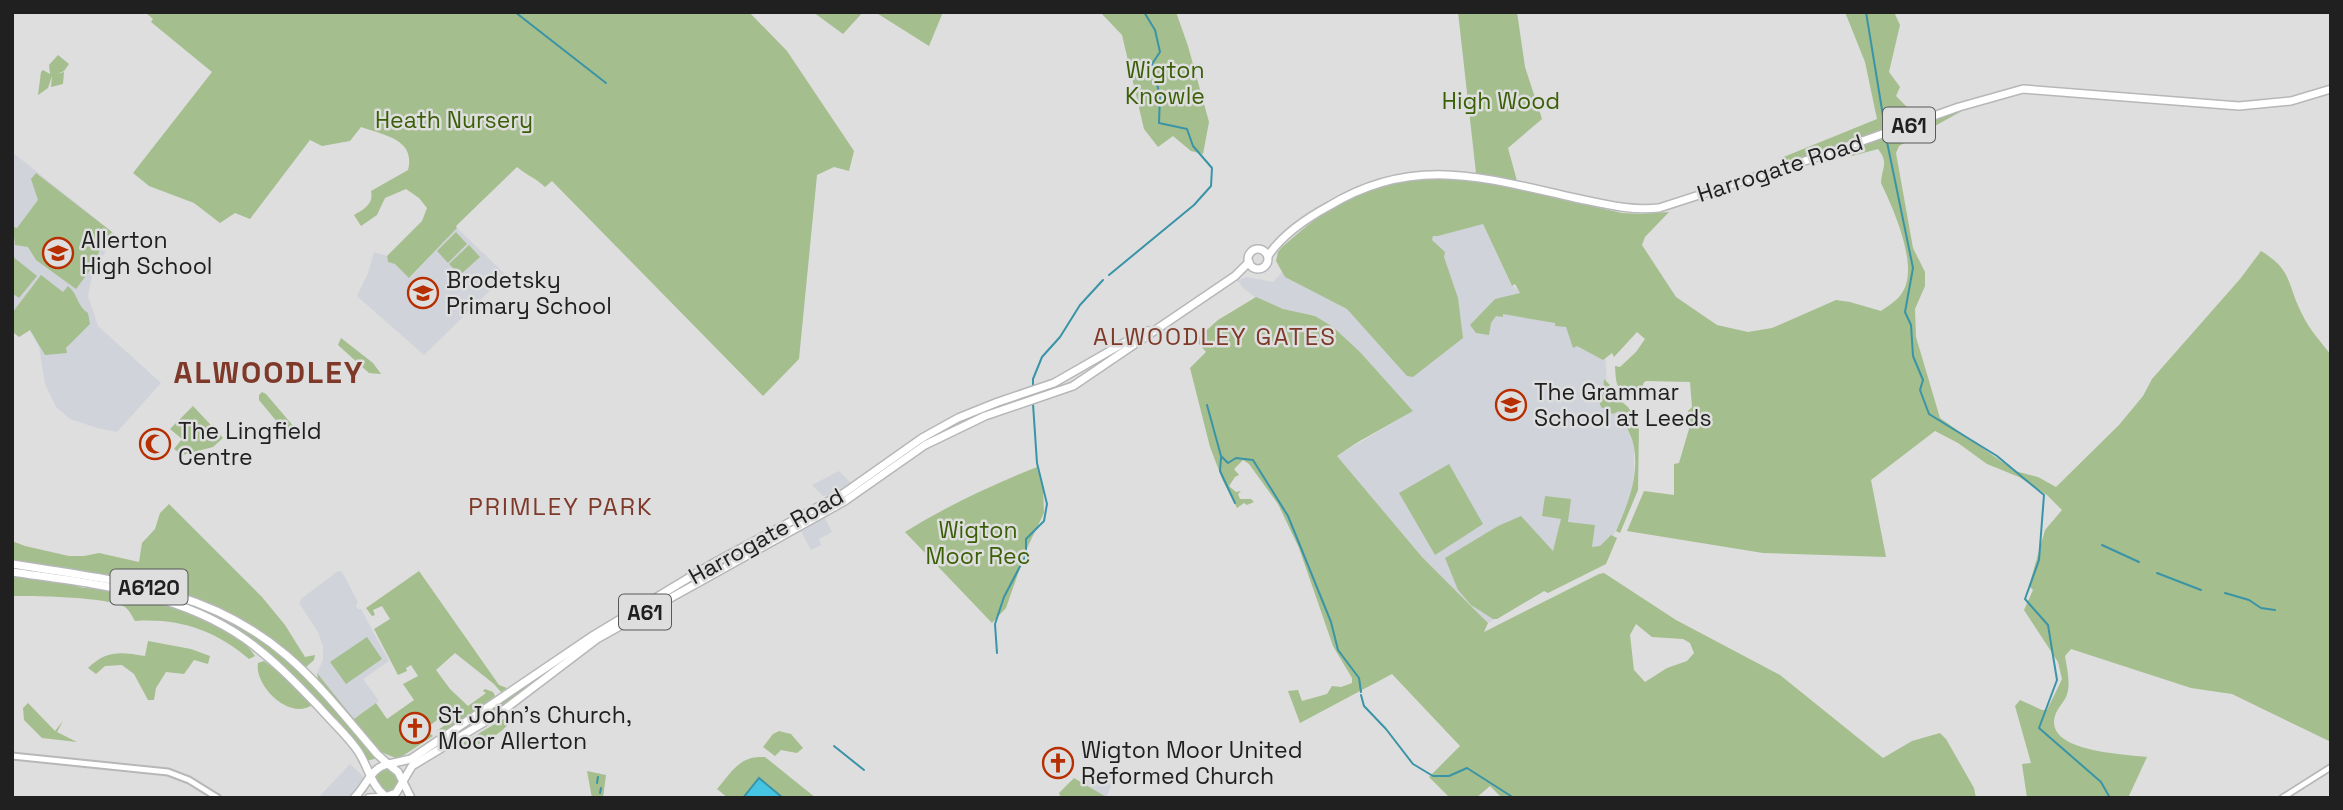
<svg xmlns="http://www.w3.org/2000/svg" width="2343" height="810" font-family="'Space Grotesk',sans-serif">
	<rect width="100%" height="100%" fill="#dededf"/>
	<g fill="#d1d3db">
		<path d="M12,152L116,235L93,271L88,296L98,326L161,383L117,432L97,428L70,419L56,407L45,384L39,347L30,330L19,337L12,332Z"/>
		<path d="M1339,202L1438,236L1483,224L1511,285L1541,305L1605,356L1608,397L1611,393L1634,445V475L1631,499L1602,559L1488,623L1422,557L1337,456L1413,411L1360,352L1283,309L1259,300L1243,288L1237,280L1247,277L1273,282L1282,272V247Z"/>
		<path d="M457,228L506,275L424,355L357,296L368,273L374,252L387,256L388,262L395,264L410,278Z"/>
		<path d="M839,471L851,483L831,495L823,496L812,485Z"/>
		<path d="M824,517L832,532L819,539L821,545L811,550L801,531Z"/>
		<path d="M338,571L342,572L358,602L356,605L358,609H361L389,661L363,679L379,701L354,719L317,673L323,660V646L318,632L299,603L301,599Z"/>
		<path d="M350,764L363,776V781L348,798H318Z"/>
		<path d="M1084,764L1114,781L1106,797L1093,790L1083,780L1080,772L1083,775Z"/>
	</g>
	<g fill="#a4be8d" fill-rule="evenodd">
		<path d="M145,12H749L787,51L854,151L849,171L834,167L817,175L799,359L763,396L552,181L545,187C536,178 526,175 517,167L456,226L457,228L409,278L395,264L388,262L387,256L422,221L427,208L419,198L406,189L385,198L377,215L361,226L354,215C364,209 374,204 371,191L408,170C416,139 383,135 361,127L350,141L322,146L310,140L250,219L235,213L220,223L194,203L149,186L133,173L212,72L151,22L153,19Z"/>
		<path d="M813,12H863L843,34Z"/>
		<path d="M875,12H943L929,46Z"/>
		<path d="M1086,12H1176L1188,46L1209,122L1203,154L1191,151L1173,136L1158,147L1144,129L1122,35L1101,13Z"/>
		<path d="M1458,12H1517L1525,67L1542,119L1508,148L1517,181L1476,173Z"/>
		<path d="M1845,12H1894L1900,25L1889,72L1900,87L1896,96L1908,108L1923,116L1780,165L1781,158L1877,119L1865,62Z"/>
		<path d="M58,55L69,64L64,71L57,74L64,72L63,84L51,87L52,76L48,88L38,95L41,72L43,70L50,74L49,65Z"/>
		<path d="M1969,107L1899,146L1896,153L1913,248L1925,272V286L1915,309L1916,337L1940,418L2015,471L2038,477L2056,487L2119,425L2143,396L2152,379L2240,279L2261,251C2293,270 2287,285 2302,314C2309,329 2321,342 2331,355V742L2232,694L2191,688L2071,649L2065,656C2067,670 2072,686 2065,699C2062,704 2058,708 2056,713C2040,752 2125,754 2147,757L2128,798H2027L2022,764L2031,763L2015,706L2020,700L2042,710H2047L2062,679L2058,662L2024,610L2033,590L2029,586L2045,530L2062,510L2047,495L2019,477L1987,464L1958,443L1935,431L1871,480L1886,557L1763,553L1627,531L1644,491L1674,495V464L1679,463L1689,429L1688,411L1692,407L1690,382L1647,381L1644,382L1640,394H1629L1626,396C1615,387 1616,379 1615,366L1620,367L1636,352L1645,339L1637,332L1614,357L1612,353L1603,360L1577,346L1573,348L1566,327L1555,326V323L1503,314V317L1496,316L1491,323L1489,335L1476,333L1470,325L1495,299L1520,293L1515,284L1512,286L1483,224L1438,236H1433L1432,240L1445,252L1444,257L1458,298L1463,338L1413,377L1407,376L1347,309L1285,277L1276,261L1278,252L1282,247C1304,228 1325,210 1350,196C1429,155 1540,196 1622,213L1642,214L1669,212L1645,237L1642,245L1676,297L1717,325L1748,332L1772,328L1836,300L1850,302L1881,311C1888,306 1898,300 1902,293C1920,267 1893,208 1881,183C1882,167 1889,163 1878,149L1852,156L1845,150Z"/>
		<path d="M36,173L112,232L99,251L97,261L76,289L36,260L28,247L15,245L13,227L17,228L38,200L31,179Z"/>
		<path d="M456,232L467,244L448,263L437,251Z"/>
		<path d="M469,245L480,257L460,275L449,264Z"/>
		<path d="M12,256L37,276L19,298L12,293Z"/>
		<path d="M41,275L63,292L68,286C78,294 77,306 88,313L90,324L66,348L67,353L45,355L30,330L19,337L12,331V313Z"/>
		<path d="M1256,297L1283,309L1315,316L1333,327L1360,352L1413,411L1358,442L1337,456L1422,557L1488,623L1484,632L1599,574L1604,573L1676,620L1780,675L1883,758L1912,741L1940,733L1946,739L1974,788L1976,798H1502L1490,786L1476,798H1450L1429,777L1460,746L1392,674L1300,723L1288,691L1298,690L1302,701L1327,694L1332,686L1341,687L1352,683V678L1333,646L1299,548L1278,504L1249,464L1243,460L1234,469L1239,475L1235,477L1229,486L1236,492L1241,491L1238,494L1240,499H1251L1254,502L1247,505L1244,503L1237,508L1223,481L1210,447L1190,368L1206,352L1199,344V337L1218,320ZM1636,624L1652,637L1683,639L1690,643L1694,653L1687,661L1667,668L1645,682L1634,670L1630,635Z"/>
		<path d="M341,338L373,363L381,374L369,373L338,345Z"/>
		<path d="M1604,379L1610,385L1608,391L1613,400L1616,397L1628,407L1639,425L1638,490L1620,533L1616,531C1628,504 1639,477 1634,447C1632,435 1623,422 1619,411L1613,414L1601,407L1598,398L1603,394Z"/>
		<path d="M262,392L266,394L300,434L298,440H292L259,400V395Z"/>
		<path d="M193,406L223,438L213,447L182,455L174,449L182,439L170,429Z"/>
		<path d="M1449,464L1483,524L1435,555L1399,493Z"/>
		<path d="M1037,467L1043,488L1044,513L1027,548L1006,608L992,623L905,532C947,506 991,485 1037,467Z"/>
		<path d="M1545,496L1571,499L1568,522L1595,525L1592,547L1600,546L1611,535L1617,538L1606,564L1548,593L1544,591L1497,619H1493L1471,605L1458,590L1445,558L1498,526L1521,516L1553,551L1561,519L1542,516Z"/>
		<path d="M169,504L262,597L285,625L305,657L315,655L314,660L306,667C281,649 259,629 231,614C163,579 87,573 12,562V541L25,546L69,556H84L99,553L139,562L142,543L155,529L160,513Z"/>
		<path d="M419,571L499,685L507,688L501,692L494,684L455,653L436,670L450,689L468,706L486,693L483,691L485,689L493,692L495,696L440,736L437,731L446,724L441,717L428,727L430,730L428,732L433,736L398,759L381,752L354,720L352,721L318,680L317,673L354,719L376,703L387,719L414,700L403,684L418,676L411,665L406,668L407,671L398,675L374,629L390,619L382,606L373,610L375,615L372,616L366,608Z"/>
		<path d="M12,575L69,583C83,591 95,587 110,589C146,596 237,623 255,656L249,659C215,630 179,618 135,621C132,616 130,611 125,607C109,597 36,596 14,596Z"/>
		<path d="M103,581C139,587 178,594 211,610C280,644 328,701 378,758L366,761L293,676L206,614L102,584Z"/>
		<path d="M367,637L382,659L346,684L330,662Z"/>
		<path d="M148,641L191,649L210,656L208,664L194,660L184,674L166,672L156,688L154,700H148L134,674L122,665L105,666L96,674L88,668C107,650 120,652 145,656Z"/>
		<path d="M264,661L288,679L312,705C290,721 254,686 258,663Z"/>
		<path d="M524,686L525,691L486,718L446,741L445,738Z"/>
		<path d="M28,703L55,731L63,721L57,732L77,742L42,738L24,720L23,708Z"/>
		<path d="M510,715V722C501,734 480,747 464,747L461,744Z"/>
		<path d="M779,731L791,734L803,748L797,753L781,750L775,756L763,747L773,734Z"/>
		<path d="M760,757H765L816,798H728L717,789C730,774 739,757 760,757Z"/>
		<circle cx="387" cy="780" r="12"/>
		<path d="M587,771L606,775L603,798H592Z"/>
		<path d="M1074,778L1108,798H1061L1059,793Z"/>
	</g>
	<path fill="#45c5e1" stroke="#3a94a7" stroke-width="2" d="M759,778L783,798H743Z"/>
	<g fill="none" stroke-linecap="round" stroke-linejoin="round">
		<g stroke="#3a94a7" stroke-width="2">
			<path d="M515,12L606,83"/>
			<path d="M1866,12L1885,128"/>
			<path d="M1886,137L1913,268L1905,312L1911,325L1913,356L1923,380L1920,390L1929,414L1997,456L2044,495L2039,560L2025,599L2048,625L2057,680L2039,728L2101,782L2110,798"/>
			<path d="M1109,275L1194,205L1211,186L1212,168L1193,146L1187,129L1159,123L1160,96L1152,64L1160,52L1155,30L1144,12"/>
			<path d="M1033,387V379L1042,357L1060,337L1080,305L1103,280"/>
			<path d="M1207,405L1221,456L1228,463L1236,458L1253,460L1288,516L1331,622L1338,650L1359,678L1361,692"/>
			<path d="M1221,458L1220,471L1235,503"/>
			<path d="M2102,545L2139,562"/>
			<path d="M2157,573L2201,590"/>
			<path d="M2225,593L2249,600L2261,608L2275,610"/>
			<path d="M997,653L995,624L1004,597L1026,555V539L1044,521L1047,504L1037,463L1033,404"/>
			<path d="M1361,695L1364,706L1386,729L1413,764L1433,776H1449L1467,768L1514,798"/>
			<path d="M834,746L864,770"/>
			<path d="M597,783L598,777"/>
			<path d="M600,793L601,788"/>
			<path d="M599,798V797"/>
		</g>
		<g stroke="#b6b7b8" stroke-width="8">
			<path id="minor" d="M2282,798L2331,767"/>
		</g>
		<g stroke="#b6b7b8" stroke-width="9">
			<path id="major" d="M12,756L168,772L189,780L218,798"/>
		</g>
		<g stroke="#b6b7b8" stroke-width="10">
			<g id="highway">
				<circle cx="1258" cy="259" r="10"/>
				<path d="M1268,256C1282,235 1307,218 1329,206C1414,154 1485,178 1575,198C1604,204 1630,211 1659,208L1817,157L1959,107L2023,89L2239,106L2291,101L2331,89"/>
				<path d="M12,564C111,580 207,587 286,655C320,684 348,720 377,754L388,764"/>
				<path d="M12,572C93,584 176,591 245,639C273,659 296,683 319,707C332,722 347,735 358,751C368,766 371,785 385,796"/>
				<path d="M389,764L411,759L594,635L710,565L844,493L922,438L958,418L998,402L1054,383L1129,340L1148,331"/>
				<path d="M354,798C367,786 370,768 388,764L398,772L411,798"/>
				<path d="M369,798L385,797L396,793L412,766L501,712L597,639L845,501L925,445L985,416L1073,386L1235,276L1249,262"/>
			</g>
		</g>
		<use href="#minor" stroke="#fff" stroke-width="4.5"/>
		<use href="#major" stroke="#fff" stroke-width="5"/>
		<use href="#highway" stroke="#fff" stroke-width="7"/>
	</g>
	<defs>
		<g id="school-ring" transform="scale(1.575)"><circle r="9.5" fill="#dededf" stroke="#b72e00" stroke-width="1.5"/><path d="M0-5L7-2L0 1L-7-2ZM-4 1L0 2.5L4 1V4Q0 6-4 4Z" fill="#b72e00"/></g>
		<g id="mosque-ring" transform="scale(1.575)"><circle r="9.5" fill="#dededf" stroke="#b72e00" stroke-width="1.5"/><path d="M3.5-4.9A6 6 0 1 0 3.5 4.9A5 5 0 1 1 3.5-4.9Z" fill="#b72e00"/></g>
		<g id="church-ring" transform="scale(1.575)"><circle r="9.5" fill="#dededf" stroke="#b72e00" stroke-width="1.5"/><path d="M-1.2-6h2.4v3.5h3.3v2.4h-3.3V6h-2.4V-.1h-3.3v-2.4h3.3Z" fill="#b72e00"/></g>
	</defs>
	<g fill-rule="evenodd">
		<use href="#school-ring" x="58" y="253"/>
		<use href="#school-ring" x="423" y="293"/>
		<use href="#school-ring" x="1511" y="405"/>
		<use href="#mosque-ring" x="155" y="444"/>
		<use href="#church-ring" x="415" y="728"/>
		<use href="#church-ring" x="1058" y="763"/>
	</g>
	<g text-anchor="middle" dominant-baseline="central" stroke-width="5" stroke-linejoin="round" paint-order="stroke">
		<g fill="#dededf" stroke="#59595a" stroke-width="2">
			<rect x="1883" y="107.5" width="52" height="35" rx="5"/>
			<rect x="110.5" y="569.5" width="77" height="35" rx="5"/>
			<rect x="619" y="594.5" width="52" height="35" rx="5"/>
		</g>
		<g font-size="21" font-weight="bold" fill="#202021">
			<text x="1909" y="125">A61</text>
			<text x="149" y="587">A6120</text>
			<text x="645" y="612">A61</text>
		</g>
		<g font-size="23" fill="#3b5f06" stroke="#dededf">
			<text x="1165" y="70">Wigton<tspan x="1165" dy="26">Knowle</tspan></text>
			<text x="1501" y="101">High Wood</text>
			<text x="454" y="120">Heath Nursery</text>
			<text x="978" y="530">Wigton<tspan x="978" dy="26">Moor Rec</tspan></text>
		</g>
		<g font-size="23" fill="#202021" stroke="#dededf">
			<text transform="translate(1780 168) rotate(-18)">Harrogate Road</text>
			<text transform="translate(766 536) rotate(-29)">Harrogate Road</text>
		</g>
		<g font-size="23" fill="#202021" stroke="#dededf" text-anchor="start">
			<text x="81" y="240">Allerton<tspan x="81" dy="26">High School</tspan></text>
			<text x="446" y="280">Brodetsky<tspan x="446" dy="26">Primary School</tspan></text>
			<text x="1534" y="392">The Grammar<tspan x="1534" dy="26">School at Leeds</tspan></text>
			<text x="178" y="431">The Lingfield<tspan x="178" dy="26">Centre</tspan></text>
			<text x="438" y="715">St John's Church,<tspan x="438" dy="26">Moor Allerton</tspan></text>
			<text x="1081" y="750">Wigton Moor United<tspan x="1081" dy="26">Reformed Church</tspan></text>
		</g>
		<g font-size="24" letter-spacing="2" fill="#7e3928" stroke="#dededf">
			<text x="1215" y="336">ALWOODLEY GATES</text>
			<text x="561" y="506">PRIMLEY PARK</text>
		</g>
		<g font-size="30" font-weight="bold" letter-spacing="2" fill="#7e3928" stroke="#dededf">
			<text x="269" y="372">ALWOODLEY</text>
		</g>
	</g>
	<rect width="2343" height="810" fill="none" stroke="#202021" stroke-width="28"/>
</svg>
